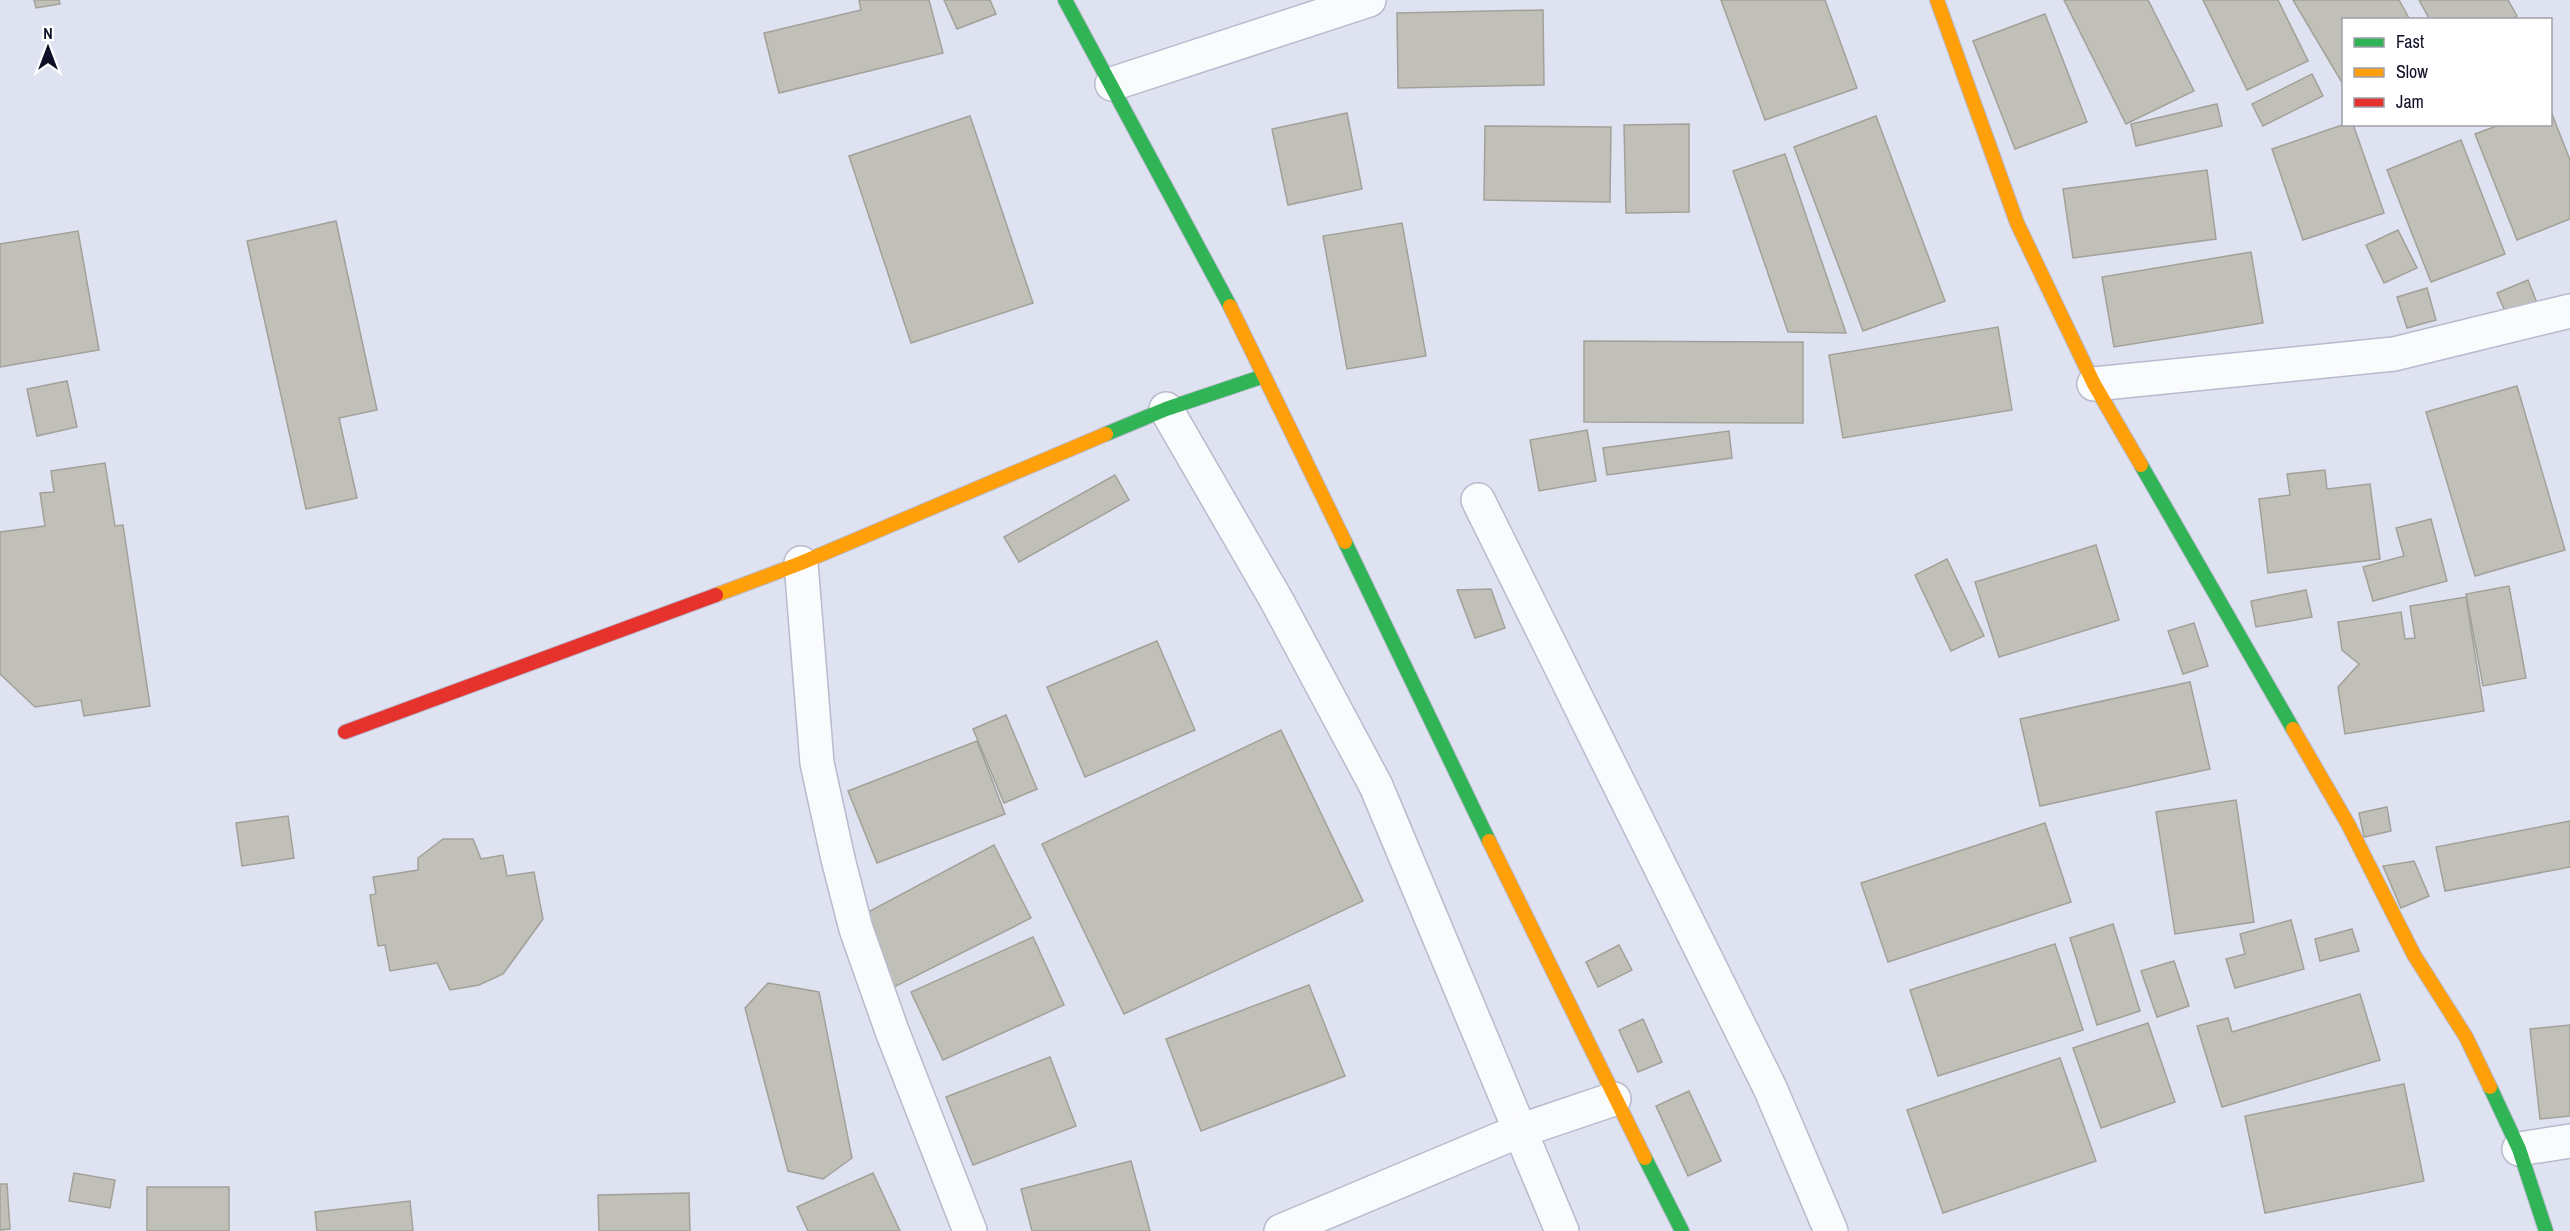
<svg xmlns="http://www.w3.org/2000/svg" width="2570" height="1231" font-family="'Archivo Narrow',sans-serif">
	<rect width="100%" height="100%" fill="#dfe2f1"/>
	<g fill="#c1c0b8" stroke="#a2a199" stroke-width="1.5">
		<path d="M34,0H59L60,4L36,8Z"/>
		<path d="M859,0H929L943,53L779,93L764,33L861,10Z"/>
		<path d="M944,0H990L996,14L957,29Z"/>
		<path d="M1721,0H1825L1857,88L1765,120Z"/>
		<path d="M2064,0H2148L2194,91L2126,124Z"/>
		<path d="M2203,0H2278L2308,61L2247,90Z"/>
		<path d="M2293,0H2399L2410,20H2344V86Z"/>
		<path d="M2419,0H2508L2517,16L2511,20H2430Z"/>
		<path d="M1543,10L1544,85L1398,88L1397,13Z"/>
		<path d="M2045,14L2087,122L2015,149L1973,41Z"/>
		<path d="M2312,74L2323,96L2263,126L2252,104Z"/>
		<path d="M2217,104L2222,126L2136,146L2131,124Z"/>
		<path d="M2550,109L2570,160V219L2517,240L2475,134L2502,124H2550Z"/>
		<path d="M1347,113L1362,189L1288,205L1272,129Z"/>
		<path d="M970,116L1033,303L911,343L849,156Z"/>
		<path d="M1876,116L1945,301L1863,331L1794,147Z"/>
		<path d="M1689,124V212L1626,213L1624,125Z"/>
		<path d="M2345,124H2353L2384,213L2303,240L2272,149Z"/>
		<path d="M1485,126L1611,127L1610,202L1484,200Z"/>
		<path d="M2461,140L2505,254L2431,282L2387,170Z"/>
		<path d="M1785,154L1846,333L1788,332L1733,171Z"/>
		<path d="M2207,170L2216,239L2073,258L2063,189Z"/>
		<path d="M336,221L377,410L339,418L357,498L306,509L247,241Z"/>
		<path d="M1402,223L1426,356L1347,369L1323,236Z"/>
		<path d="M2398,230L2417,268L2384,283L2366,245Z"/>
		<path d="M78,231L99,350L0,367V244Z"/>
		<path d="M2251,252L2263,323L2114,347L2102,277Z"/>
		<path d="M2528,280L2537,303L2507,316L2497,293Z"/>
		<path d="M2427,288L2436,320L2407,328L2397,297Z"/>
		<path d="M1998,327L2012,410L1843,438L1829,355Z"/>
		<path d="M1584,341L1803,342V423L1584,422Z"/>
		<path d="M67,381L77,427L37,436L27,389Z"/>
		<path d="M2517,386L2565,550L2475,576L2426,412Z"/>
		<path d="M1587,430L1596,481L1539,491L1530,440Z"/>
		<path d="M1729,431L1732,458L1607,475L1603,448Z"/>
		<path d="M105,463L115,526L123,525L150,706L84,716L81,700L35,707L0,674V532L45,526L40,493L54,492L51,471Z"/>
		<path d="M2325,470L2327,489L2370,484L2380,559L2268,573L2259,499L2290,495L2287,474Z"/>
		<path d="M1115,475L1129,500L1019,562L1004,537Z"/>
		<path d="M2431,519L2447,581L2373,601L2363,567L2404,556L2396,528Z"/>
		<path d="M2096,545L2119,620L1999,657L1975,582Z"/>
		<path d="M1947,559L1984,636L1951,651L1915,575Z"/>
		<path d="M2509,586L2526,678L2483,686L2466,594Z"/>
		<path d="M1491,589L1505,628L1475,638L1457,590Z"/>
		<path d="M2306,590L2312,617L2256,627L2251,601Z"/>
		<path d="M2466,597L2484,711L2345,734L2338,687L2359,664L2342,650L2338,622L2401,612L2405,639L2415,638L2410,606Z"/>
		<path d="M2194,623L2208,666L2183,674L2168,631Z"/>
		<path d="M1157,641L1195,730L1085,777L1047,687Z"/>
		<path d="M2190,682L2210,769L2040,806L2020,719Z"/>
		<path d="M1006,715L1037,789L1004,803L973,729Z"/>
		<path d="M1281,730L1363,901L1124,1014L1042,844Z"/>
		<path d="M977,741L1005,814L877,863L848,791Z"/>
		<path d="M2236,800L2254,922L2175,934L2156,812Z"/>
		<path d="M2387,807L2391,831L2364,837L2359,813Z"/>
		<path d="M288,816L294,858L242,866L236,823Z"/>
		<path d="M2570,821V867L2445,891L2436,847Z"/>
		<path d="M2045,823L2071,902L1888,962L1861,883Z"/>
		<path d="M443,839H473L481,859L503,855L507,876L534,872L543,919L503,974L479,985L450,990L437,963L390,971L385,945L378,946L370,895L376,894L373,877L418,870V858Z"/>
		<path d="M994,845L1031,918L894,987L868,912Z"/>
		<path d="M2414,861L2429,896L2401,908L2383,866Z"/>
		<path d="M2291,920L2304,969L2235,988L2226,959L2245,954L2240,934Z"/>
		<path d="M2113,924L2140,1011L2097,1025L2070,938Z"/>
		<path d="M2352,929L2359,951L2320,961L2315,939Z"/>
		<path d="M1033,937L1064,1005L943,1060L911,992Z"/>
		<path d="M2055,944L2083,1030L1938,1076L1910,990Z"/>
		<path d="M1619,945L1632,970L1598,987L1586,962Z"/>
		<path d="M2174,961L2189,1006L2157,1017L2141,971Z"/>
		<path d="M768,983L819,992L852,1158L823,1179L788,1171L745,1008Z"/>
		<path d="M1309,985L1345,1076L1201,1131L1166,1039Z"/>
		<path d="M2360,994L2380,1060L2222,1107L2197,1026L2228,1018L2232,1032Z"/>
		<path d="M1643,1019L1662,1062L1638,1072L1619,1030Z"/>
		<path d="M2148,1023L2175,1102L2101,1128L2073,1048Z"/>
		<path d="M2570,1025V1116L2540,1119L2530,1029Z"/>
		<path d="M1050,1057L1076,1126L973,1165L946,1097Z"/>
		<path d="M2060,1058L2096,1161L1943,1213L1907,1110Z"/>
		<path d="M2404,1084L2424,1181L2265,1213L2245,1116Z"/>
		<path d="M1689,1091L1721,1161L1688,1176L1656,1106Z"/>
		<path d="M1131,1161L1150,1231H1032L1021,1189Z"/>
		<path d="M74,1173L115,1180L110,1208L69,1201Z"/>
		<path d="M873,1173L900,1231H808L797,1207Z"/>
		<path d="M0,1184H7L10,1229L0,1230Z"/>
		<rect x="147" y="1187" width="82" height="44"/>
		<path d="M689,1193L690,1231H599L598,1195Z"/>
		<path d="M410,1201L413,1231H317L315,1212Z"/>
	</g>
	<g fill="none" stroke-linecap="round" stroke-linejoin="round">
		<g stroke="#b8bacd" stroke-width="36">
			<g id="street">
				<path d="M1112,84L1369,0"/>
				<path d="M2094,384L2394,354L2570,311"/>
				<path d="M1166,409L1277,601L1376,786L1562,1231"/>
				<path d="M1478,500L1770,1088L1831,1231"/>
				<path d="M801,563L817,763L838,859L856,929L892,1031L970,1231"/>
				<path d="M2519,1149L2570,1141"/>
				<path d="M1281,1231L1519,1131L1614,1099"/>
			</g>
		</g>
		<g stroke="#b8bacd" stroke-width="16">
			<g id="fast">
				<path d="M1065,0L1230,306"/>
				<path d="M1106,434L1166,409L1264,376"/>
				<path d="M2141,465L2293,729"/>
				<path d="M1345,542L1489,841"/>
				<path d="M2490,1087L2519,1149L2546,1231"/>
				<path d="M1645,1158L1682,1231"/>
			</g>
		</g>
		<g stroke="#b8bacd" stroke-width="16">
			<g id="slow">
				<path d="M1937,0L2017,223L2094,384L2141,465"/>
				<path d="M1230,306L1345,542"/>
				<path d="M716,595L801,563L1106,434"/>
				<path d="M2293,729L2348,824L2414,955L2466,1037L2490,1087"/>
				<path d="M1489,841L1645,1158"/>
			</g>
		</g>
		<g stroke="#b8bacd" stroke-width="16">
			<path id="jam" d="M345,732L716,595"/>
		</g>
		<use href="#street" stroke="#fafbfd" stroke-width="33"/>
		<use href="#fast" stroke="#30b455" stroke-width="14"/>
		<use href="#slow" stroke="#ff9f0a" stroke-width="14"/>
		<use href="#jam" stroke="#e5322d" stroke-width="14"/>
	</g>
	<rect x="2342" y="18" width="210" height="108" fill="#ffffff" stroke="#9f9fa9" stroke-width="1.5"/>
	<rect x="2354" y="38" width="30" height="9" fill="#30b455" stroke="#9f9fa9" stroke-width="1.5"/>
	<text x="2396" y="48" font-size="18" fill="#0f1028">Fast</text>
	<rect x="2354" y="68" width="30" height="9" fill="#ff9f0a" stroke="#9f9fa9" stroke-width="1.5"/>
	<text x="2396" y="78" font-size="18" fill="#0f1028">Slow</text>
	<rect x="2354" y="98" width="30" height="9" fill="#e5322d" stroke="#9f9fa9" stroke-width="1.5"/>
	<text x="2396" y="108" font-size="18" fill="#0f1028">Jam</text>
	<g transform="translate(48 48)" stroke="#ffffff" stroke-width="4.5" paint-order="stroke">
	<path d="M0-4.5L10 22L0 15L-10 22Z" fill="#0f1028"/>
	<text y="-9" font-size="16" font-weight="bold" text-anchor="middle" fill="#0f1028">N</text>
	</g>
</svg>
